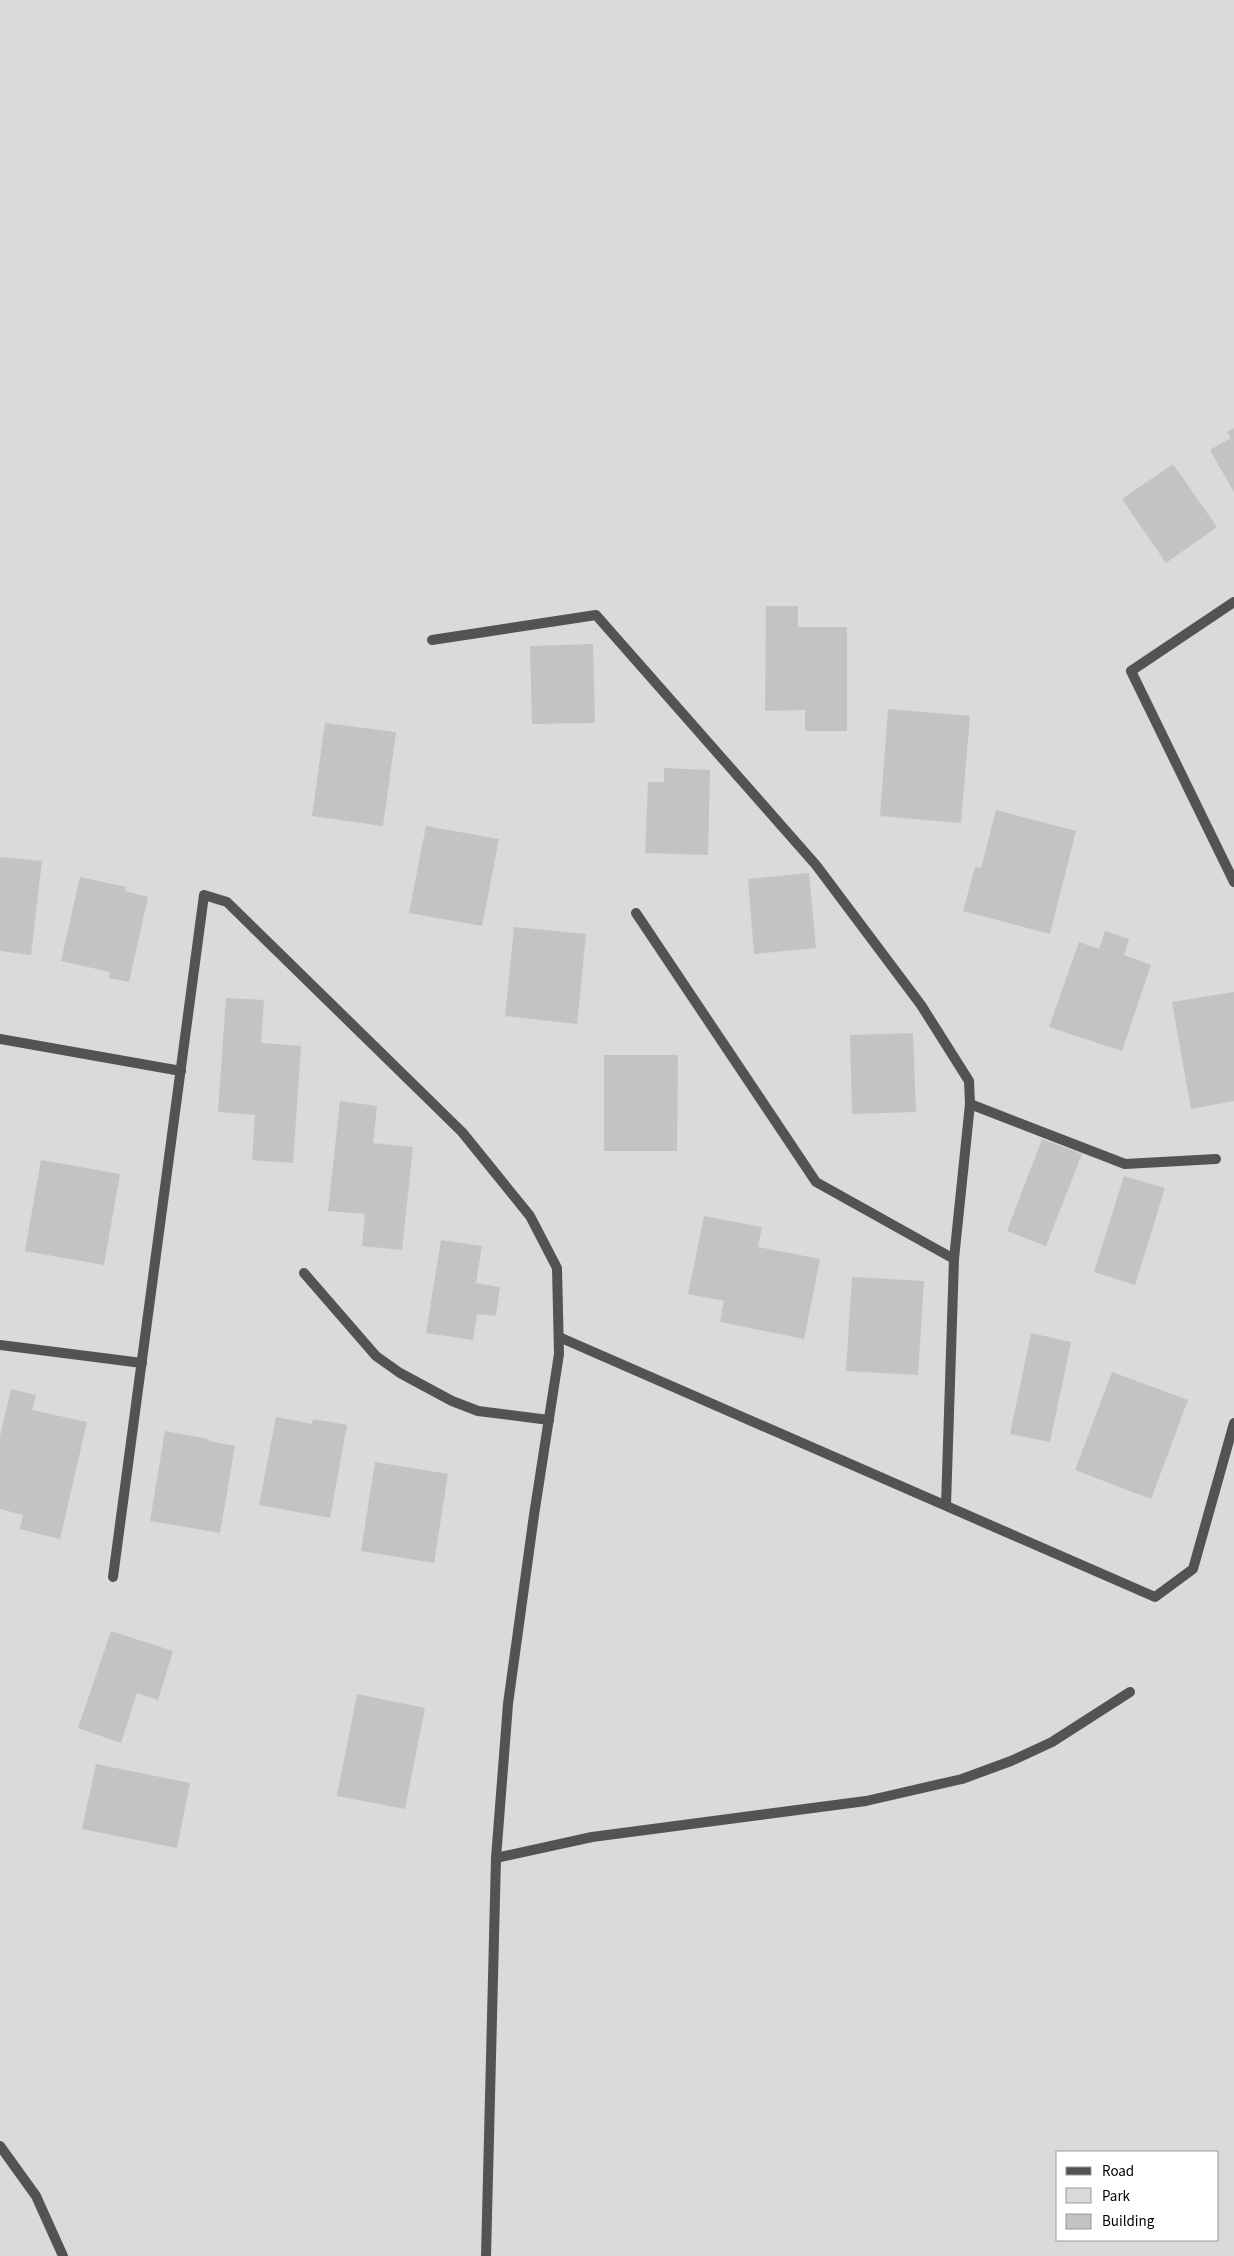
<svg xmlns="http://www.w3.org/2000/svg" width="1234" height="2256" font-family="'Source Sans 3',sans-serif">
	<rect width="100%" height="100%" fill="#fff"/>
	<path fill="#dadada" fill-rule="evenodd" d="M0,0H1234V2256H0ZM1058,2152H1218V2240H1058Z"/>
	<g fill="#c3c3c3">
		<path d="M1234,428V492L1210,450L1231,438L1227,432Z"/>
		<path d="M1173,464L1217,527L1166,563L1122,499Z"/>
		<path d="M766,606H798V627H847V731H805V710L765,711Z"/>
		<path d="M593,644L595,723L532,724L530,646Z"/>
		<path d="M888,709L970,716L961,823L880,816Z"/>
		<path d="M325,723L396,732L383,826L312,816Z"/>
		<path d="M664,768L710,770L708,855L645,853L648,782H664Z"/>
		<path d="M996,810L1076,831L1050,934L963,911L975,867L981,868Z"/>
		<path d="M426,826L499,839L482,926L409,913Z"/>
		<path d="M0,857L42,861L31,955L0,951Z"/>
		<path d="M809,873L816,948L754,954L748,879Z"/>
		<path d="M80,877L126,887L125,891L148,897L129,982L109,978L110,972L61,961Z"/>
		<path d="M514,927L586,934L577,1024L505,1016Z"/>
		<path d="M1105,931L1129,939L1124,955L1151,965L1122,1051L1049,1027L1079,942L1099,949Z"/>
		<path d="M1234,992V1101L1191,1109L1172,1002Z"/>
		<path d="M226,998L264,1000L261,1043L301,1046L293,1163L252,1160L255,1115L218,1112Z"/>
		<path d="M913,1033L916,1112L852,1114L850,1035Z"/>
		<path d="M604,1055H678L677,1151H604Z"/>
		<path d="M340,1101L377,1106L373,1143L413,1147L402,1250L362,1246L365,1214L328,1211Z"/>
		<path d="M1042,1139L1082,1154L1046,1246L1007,1231Z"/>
		<path d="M41,1160L120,1174L104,1265L25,1251Z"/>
		<path d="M1124,1176L1165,1188L1135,1285L1094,1272Z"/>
		<path d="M704,1216L762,1227L758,1247L820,1259L804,1339L720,1322L724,1301L688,1294Z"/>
		<path d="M441,1240L482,1246L476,1283L500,1287L496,1316L477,1314L473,1340L426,1333Z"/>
		<path d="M852,1277L924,1281L918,1375L846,1371Z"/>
		<path d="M1031,1333L1071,1342L1050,1442L1010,1434Z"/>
		<path d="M1112,1372L1188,1400L1151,1499L1075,1470Z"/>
		<path d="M11,1389L36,1395L32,1410L87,1422L60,1539L20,1529L23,1515L0,1509V1436Z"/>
		<path d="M276,1417L312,1424L313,1419L347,1425L330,1518L259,1505Z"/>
		<path d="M165,1431L209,1439V1441L235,1446L220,1533L150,1521Z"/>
		<path d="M375,1462L448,1474L434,1563L361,1551Z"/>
		<path d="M111,1631L173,1651L158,1700L137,1693L121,1743L78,1728Z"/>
		<path d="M357,1694L425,1708L405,1809L337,1796Z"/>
		<path d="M96,1764L190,1783L177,1848L82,1829Z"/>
	</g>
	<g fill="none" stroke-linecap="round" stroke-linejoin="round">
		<g stroke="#535353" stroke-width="10">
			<path d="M496,1858L592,1837L866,1801L962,1779L1011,1761L1052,1742L1130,1692"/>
			<path d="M0,2146L36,2196L63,2256"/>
		</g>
		<g stroke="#535353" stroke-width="10">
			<path d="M1234,602L1131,671L1234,882"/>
			<path d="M432,640L596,615L816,865L921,1005L969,1081L970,1104L954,1259L946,1505"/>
			<path d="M636,913L816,1182L954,1259"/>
			<path d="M0,1039L181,1071"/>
			<path d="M970,1104L1125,1164L1216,1159"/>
			<path d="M304,1273L376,1356L400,1373L452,1401L478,1411L549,1420"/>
			<path d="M559,1337L1155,1597L1193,1569L1234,1423"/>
			<path d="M0,1345L142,1363"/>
			<path d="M113,1577L204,895L227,902L462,1132L530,1216L557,1268L559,1354L534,1515L508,1704L496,1858L486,2256"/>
		</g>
	</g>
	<rect x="1056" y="2151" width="162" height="90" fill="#ffffff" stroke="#999999"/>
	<rect x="1066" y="2167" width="25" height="8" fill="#535353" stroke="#999999"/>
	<text x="1102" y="2176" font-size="15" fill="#000000">Road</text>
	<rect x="1066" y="2188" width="25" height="15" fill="#dadada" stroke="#999999"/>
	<text x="1102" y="2201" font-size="15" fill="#000000">Park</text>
	<rect x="1066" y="2214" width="25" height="15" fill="#c3c3c3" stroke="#999999"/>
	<text x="1102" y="2226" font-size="15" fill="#000000">Building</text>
</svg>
